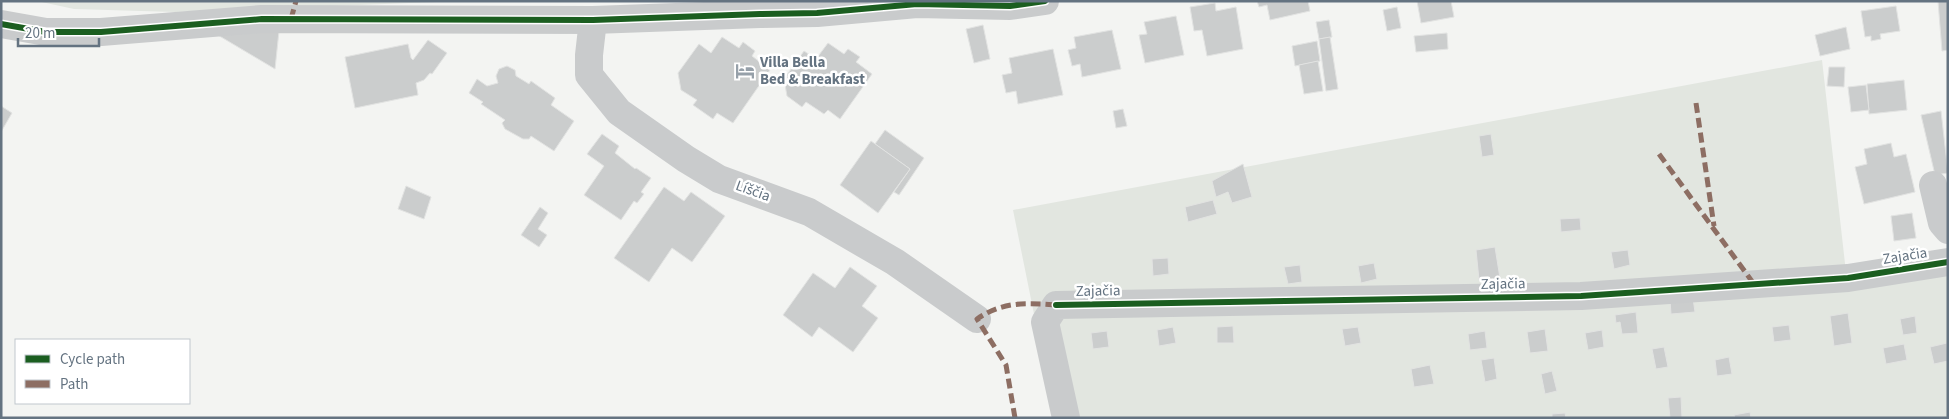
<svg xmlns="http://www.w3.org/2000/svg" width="1949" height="419" font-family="'Source Sans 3',sans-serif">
	<rect width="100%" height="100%" fill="#f3f4f2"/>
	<g fill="#e2e6e0">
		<path d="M37,1H463L175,12L74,9Z"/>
		<path d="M1822,60L1848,290L1948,269V418H1055L1013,210Z"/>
	</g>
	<g fill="#cbcdcd" stroke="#e2e3e2">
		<path d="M1257,1H1308L1310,11L1270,20L1267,5L1259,7Z"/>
		<path d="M1417,1H1451L1454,17L1421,23Z"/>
		<path d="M1938,1H1948V50L1942,51Z"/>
		<path d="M1215,3L1216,11L1236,7L1243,49L1207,56L1202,30L1194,31L1190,7Z"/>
		<path d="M1896,6L1900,31L1880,34L1881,39L1871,41V36L1865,37L1861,11Z"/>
		<path d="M1397,7L1401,28L1387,31L1383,10Z"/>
		<path d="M1176,16L1184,55L1145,63L1139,35L1147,34L1144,22Z"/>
		<path d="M1329,20L1332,37L1319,39L1316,22Z"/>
		<path d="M983,25L990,59L974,63L966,29Z"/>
		<path d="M1846,27L1850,49L1820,56L1815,35Z"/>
		<path d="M1112,30L1121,69L1082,77L1080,64L1072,66L1068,50L1076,48L1074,37Z"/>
		<path d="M211,31H279L275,69Z"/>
		<path d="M1447,33L1448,49L1416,52L1414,36Z"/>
		<path d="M722,37L739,48L743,42L755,51L752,56L770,70L733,123L717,113L713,119L693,105L697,100L681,90L678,73L699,44L711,53Z"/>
		<path d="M1330,37L1338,89L1326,91L1319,39Z"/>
		<path d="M428,40L447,53L432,74L430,73L424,80L416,83L418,95L355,108L345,57L408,44L411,58L413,60Z"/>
		<path d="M1317,41L1320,61L1295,66L1292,46Z"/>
		<path d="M828,43L844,54L848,49L860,57L856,62L872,74L840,119L828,110L824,114L806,102L802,107L787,96L784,79L804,51L816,59Z"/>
		<path d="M1053,49L1063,95L1018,104L1016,91L1006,93L1002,75L1012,73L1009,58Z"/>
		<path d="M1318,61L1323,91L1304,94L1299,65Z"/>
		<path d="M507,66L515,70L516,76L529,84L531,81L555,98L551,105L574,121L554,151L531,136L529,139H523L505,129L502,123L505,120L481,104L483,102L469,93L477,79L487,86L498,83L496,76L499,69Z"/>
		<path d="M1829,67H1845L1844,87L1827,86Z"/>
		<path d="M1904,80L1907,110L1869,114L1867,84Z"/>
		<path d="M1866,85L1869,110L1851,112L1848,87Z"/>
		<path d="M1,106L12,113L1,132Z"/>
		<path d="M1123,109L1127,126L1116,128L1113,111Z"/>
		<path d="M1941,111L1948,173L1935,175L1921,115Z"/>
		<path d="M885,130L924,158L899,195L894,192L910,169L875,144Z"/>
		<path d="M602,134L619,146L615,153L635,169L636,168L651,178L641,192L644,194L637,203L634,201L621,220L584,195L604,166L587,154Z"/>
		<path d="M1491,134L1494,155L1482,157L1479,136Z"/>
		<path d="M871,141L910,169L878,213L840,185Z"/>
		<path d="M1891,143L1894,157L1906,154L1915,192L1864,204L1855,167L1867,164L1864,149Z"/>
		<path d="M1243,164L1252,197L1232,203L1228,192L1216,197L1212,181Z"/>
		<path d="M406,186L431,197L424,219L398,209Z"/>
		<path d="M664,187L684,201L691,192L725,216L692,262L672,248L649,282L614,258Z"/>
		<path d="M1213,200L1217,214L1188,222L1185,207Z"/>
		<path d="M540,207L548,213L538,229L547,235L539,247L521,235Z"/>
		<path d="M1912,213L1916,238L1894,241L1891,216Z"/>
		<path d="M1580,218L1581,230L1561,232L1560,219Z"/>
		<path d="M1495,247L1500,278L1479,280L1476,250Z"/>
		<path d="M1628,250L1630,265L1614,269L1611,252Z"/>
		<path d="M1168,258L1169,274L1153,276L1152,259Z"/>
		<path d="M1374,263L1377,279L1361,283L1358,266Z"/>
		<path d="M1300,265L1302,282L1288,284L1284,267Z"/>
		<path d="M850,267L877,286L862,306L878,318L853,352L819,327L812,337L783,315L813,273L835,288Z"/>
		<path d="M1693,298L1695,312L1671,314L1670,300Z"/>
		<path d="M1636,312L1638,333L1622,334L1620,322L1616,323L1615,315Z"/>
		<path d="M1848,313L1852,343L1834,346L1830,316Z"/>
		<path d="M1915,316L1917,333L1903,335L1900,319Z"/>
		<path d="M1789,325L1791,340L1774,342L1772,327Z"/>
		<path d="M1233,326L1234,343H1217V327Z"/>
		<path d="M1173,327L1176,343L1159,346L1157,330Z"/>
		<path d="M1358,327L1361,343L1345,346L1342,329Z"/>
		<path d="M1545,329L1548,351L1530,353L1527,332Z"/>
		<path d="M1602,330L1604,347L1588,350L1585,333Z"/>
		<path d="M1107,331L1109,347L1093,349L1091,333Z"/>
		<path d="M1485,331L1487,348L1470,350L1468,334Z"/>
		<path d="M1947,343L1948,361L1934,364L1930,347Z"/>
		<path d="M1904,344L1907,360L1886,364L1883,348Z"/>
		<path d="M1664,347L1668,367L1656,369L1652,349Z"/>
		<path d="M1729,357L1732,374L1717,376L1715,360Z"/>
		<path d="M1494,358L1497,379L1485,382L1481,360Z"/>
		<path d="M1430,365L1434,384L1414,387L1411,369Z"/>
		<path d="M1552,371L1557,391L1545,394L1541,374Z"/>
		<path d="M1681,397L1682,418H1670L1668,398Z"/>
		<path d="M1750,412L1751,418H1735L1734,415Z"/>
		<path d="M1565,413L1566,418H1552V414Z"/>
	</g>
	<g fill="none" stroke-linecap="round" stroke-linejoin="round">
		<g stroke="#c9cbcc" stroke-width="28">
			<path d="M593,20L589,55V75L619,112L686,159L719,179L809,212L895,262L977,319"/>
			<path d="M1,24L46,32H101L262,19L593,20L760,14L817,13L917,4L1010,6L1045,1"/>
			<path d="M1933,185L1942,223L1948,230"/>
			<path d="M1066,418L1045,322L1056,305L1581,296L1848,278L1948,262"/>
		</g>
		<g stroke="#8d6e63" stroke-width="5" stroke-dasharray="10 5" stroke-linecap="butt">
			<path d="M291,19L296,1"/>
			<path d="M1696,103L1714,226"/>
			<path d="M1659,154L1754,284"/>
			<path d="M1015,418L1006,365L977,319C1003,301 1026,303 1056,305"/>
		</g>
		<g stroke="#fff" stroke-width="9">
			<g id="cycleway">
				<path d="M1,24L46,32H101L262,19L593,20L760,14L817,13L917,4L1010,6L1045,1"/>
				<path d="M1056,305L1581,296L1848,278L1948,262"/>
			</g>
		</g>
		<use href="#cycleway" stroke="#1b5e20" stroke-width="6"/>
	</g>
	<defs>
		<g id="hotel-bare" transform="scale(1.5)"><path d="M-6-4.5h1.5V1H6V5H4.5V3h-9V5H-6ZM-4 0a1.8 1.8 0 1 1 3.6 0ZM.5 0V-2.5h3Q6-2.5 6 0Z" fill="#96a0a9" stroke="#fff" stroke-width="2.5" paint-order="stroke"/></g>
	</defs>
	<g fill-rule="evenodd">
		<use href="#hotel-bare" x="745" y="71"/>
	</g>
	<g text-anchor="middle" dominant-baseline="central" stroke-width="5" stroke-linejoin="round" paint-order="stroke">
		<g font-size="15" font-weight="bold" fill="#647381" stroke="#fff" text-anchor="start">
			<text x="760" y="62">Villa Bella<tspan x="760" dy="17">Bed &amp; Breakfast</tspan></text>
		</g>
		<g font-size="15" fill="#647381" stroke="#fff">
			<text transform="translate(753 191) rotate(20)">Líščia</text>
			<text transform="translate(1905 256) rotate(-9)">Zajačia</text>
			<text transform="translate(1503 284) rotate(-1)">Zajačia</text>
			<text transform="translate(1098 291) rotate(-1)">Zajačia</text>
		</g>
	</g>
	<rect width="1949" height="419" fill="none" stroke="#647381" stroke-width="5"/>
	<rect x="15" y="339" width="175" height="65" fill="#ffffff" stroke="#c1c7cd"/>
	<rect x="25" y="355" width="25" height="8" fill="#1b5e20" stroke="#c1c7cd"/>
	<text x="60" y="364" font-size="15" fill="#647381">Cycle path</text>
	<rect x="25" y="380" width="25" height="8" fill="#8d6e63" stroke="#c1c7cd"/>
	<text x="60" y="389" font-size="15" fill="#647381">Path</text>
	<path d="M18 38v8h81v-8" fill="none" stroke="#647381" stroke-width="2.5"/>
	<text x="25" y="38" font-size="15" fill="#647381" stroke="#ffffff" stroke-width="4" paint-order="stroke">20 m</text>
</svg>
